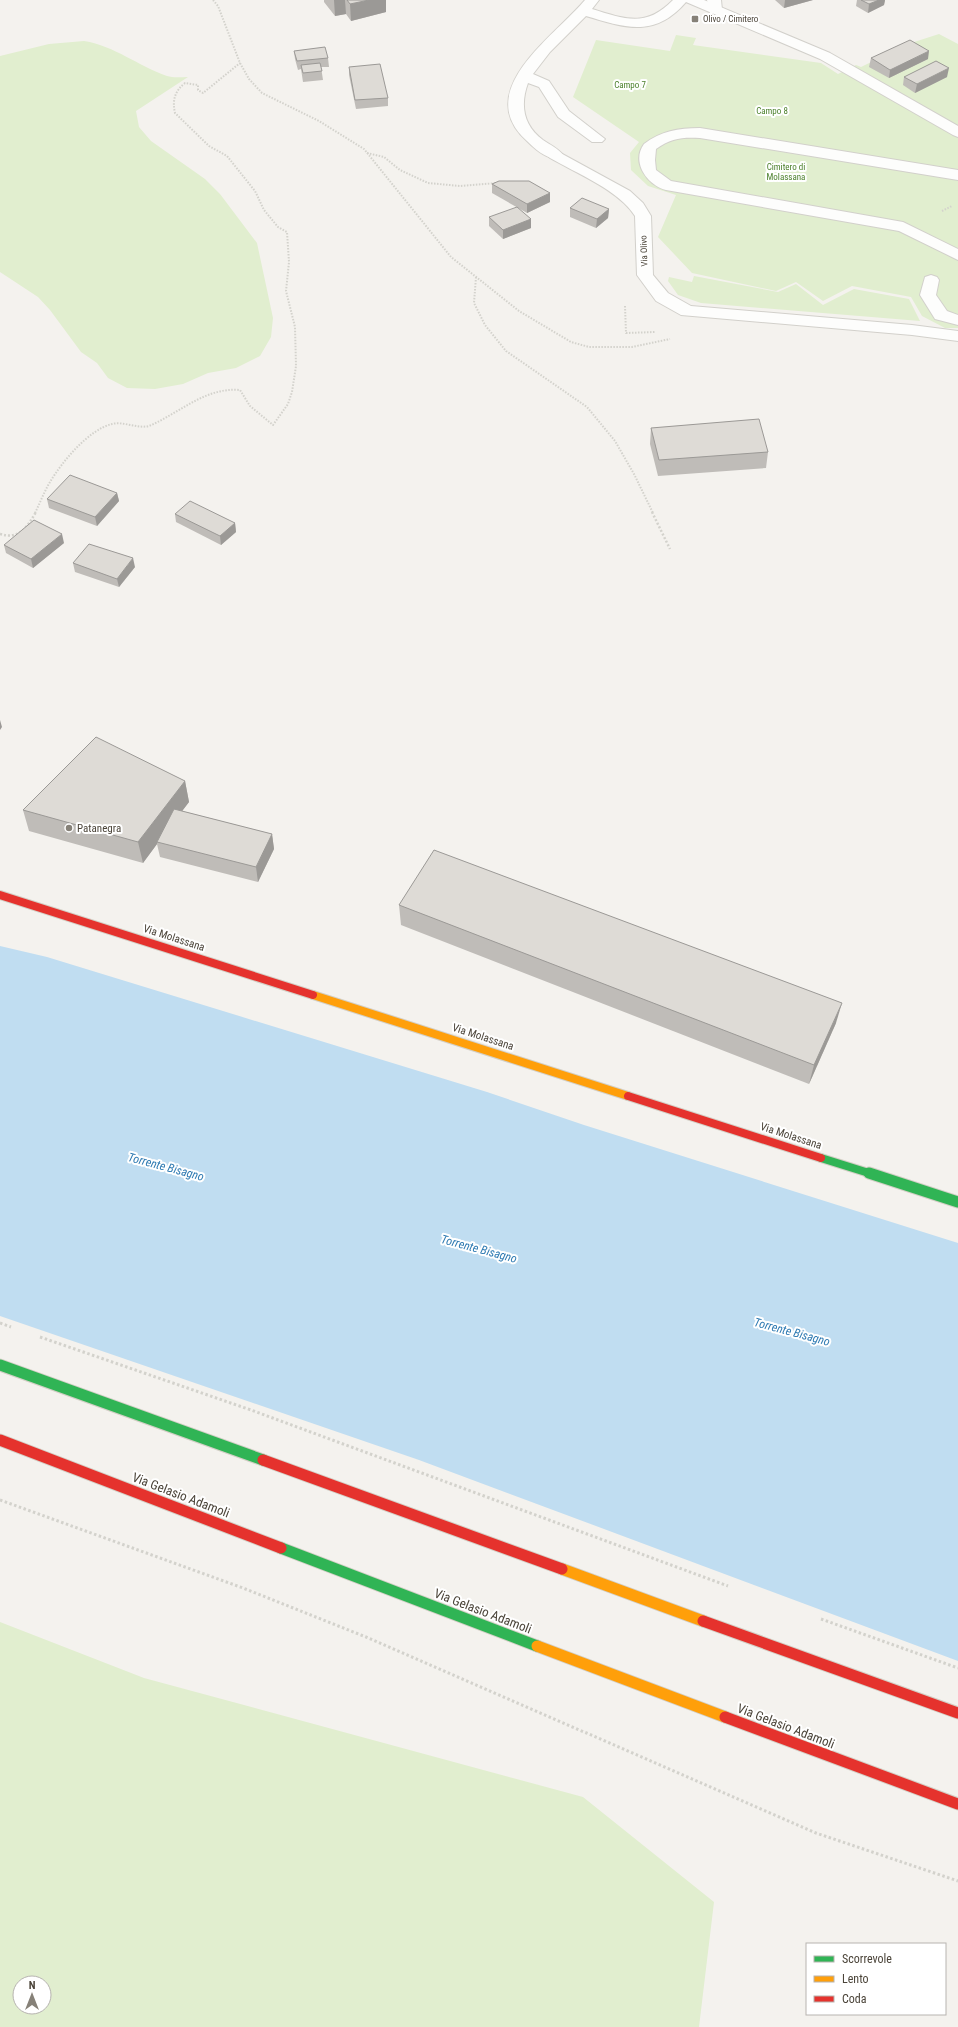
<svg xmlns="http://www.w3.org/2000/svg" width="958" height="2027" font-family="'Roboto Condensed',sans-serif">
	<rect width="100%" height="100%" fill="#f4f2ee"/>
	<g fill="#e1eecf" fill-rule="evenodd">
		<path d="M939,34L958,44V328H945L922,316L911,297L852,286L823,301L796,282L776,291L692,273L658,237L676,195L648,186L631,170L630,153L639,142L573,97L596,40L670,51L676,35L696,38L693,45L821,63L838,74L856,65L861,67L908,44Z"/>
		<path d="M84,41C115,46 138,66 167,76C173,78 181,77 188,77L136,111L139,127L151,141L205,179L220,194L257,243L273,318L271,337L260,356L236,368L208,373L183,384L155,389L127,388L108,378L97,363L81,352L50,310L38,297L0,272V56L49,44Z"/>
		<path d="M694,276L778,292L796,284L823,305L854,289L909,299L920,321L701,303L678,295L668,281L669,277L692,282Z"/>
		<path d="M0,1622L144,1678L583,1797L714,1902L699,2027H0ZM20,1983H44V2007H20Z"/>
	</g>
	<path fill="#c0ddf1" d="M0,946L47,957L487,1092L584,1125L958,1243V1661L419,1460L0,1316Z"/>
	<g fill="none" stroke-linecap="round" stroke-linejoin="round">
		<g stroke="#d2d0cb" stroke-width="2">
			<g id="lane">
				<path d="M707,0H721L722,10L720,13H710Z"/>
				<path d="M555,150L630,191L643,203L651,216L653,275L668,293L691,306L912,325L958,331V341L912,335L681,315L656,301L637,275L635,216C620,191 576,173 550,158L547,155L550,152Z"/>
			</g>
		</g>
		<g stroke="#d2d0cb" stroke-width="2">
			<g id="street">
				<path d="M585,0H599L592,9C625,19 646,28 673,0H704L830,53L958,126V137L953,135L820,59L686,2C655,38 626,28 586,16L550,52L533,74L549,81L569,111L605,139L602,142H592L558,117L539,87L528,83C520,105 523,125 543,140C550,145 558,148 563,155L560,158C548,161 535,149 527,141C471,91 555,36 585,0Z"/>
				<path d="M700,128L958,170V180L700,138C683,137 671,138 656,149L655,160L656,170L671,181L903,222L958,249V260L899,231L666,190C647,185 631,162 644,144C661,131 678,128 700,128Z"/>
				<path d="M931,275L937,277L939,280L936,295L947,311L958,315V325L935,319L920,295L925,277Z"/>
			</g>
		</g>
		<g stroke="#d3cfc5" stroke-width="10">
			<path id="fast-far1" d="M821,1158L872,1174"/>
		</g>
		<g stroke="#d3cfc5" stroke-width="13">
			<g id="fast">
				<path d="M869,1173L958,1202"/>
				<path d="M0,1365L263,1460"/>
				<path d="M281,1548L537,1646"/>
			</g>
		</g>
		<g stroke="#d3cfc5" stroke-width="10">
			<path id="slow-far1" d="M313,995L628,1096"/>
		</g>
		<g stroke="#d3cfc5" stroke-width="13">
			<g id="slow">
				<path d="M562,1569L703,1621"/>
				<path d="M537,1646L725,1717"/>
			</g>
		</g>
		<g stroke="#d3cfc5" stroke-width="10">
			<g id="jam-far1">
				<path d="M0,895L313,995"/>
				<path d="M628,1096L821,1158"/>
			</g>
		</g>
		<g stroke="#d3cfc5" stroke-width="13">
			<g id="jam">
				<path d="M0,1440L281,1548"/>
				<path d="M263,1460L562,1569"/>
				<path d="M703,1621L958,1713"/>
				<path d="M725,1717L958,1804"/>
			</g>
		</g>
		<g stroke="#d3d2cc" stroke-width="2" stroke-dasharray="1.5 1.5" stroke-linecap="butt">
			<path d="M213,0L218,6L240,63L249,79L262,93L319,121L364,149L451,257L519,311L571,342L589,347H632L670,339"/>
			<path d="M367,153L384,157L400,170L428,183L460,186L497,183"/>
			<path d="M942,211L952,206"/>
			<path d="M476,277L474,303L485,325L506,351L587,407L615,441L634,474L653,513"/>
			<path d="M625,306L626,333L655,332"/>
			<path d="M35,513C40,503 44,492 50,482C62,462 88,430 112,424C124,421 137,429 149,426C180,413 205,387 240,390L250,406L273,425L288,404L292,392L296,366L295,327L286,291L289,262L287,232L278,227L264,210L255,191L227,156L209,146L175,113C172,100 175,91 185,83L198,85V90L203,93L240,63"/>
		</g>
		<g stroke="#d3d2cc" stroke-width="2.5" stroke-dasharray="2 2" stroke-linecap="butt">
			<path d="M652,512L670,549"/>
			<path d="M0,534C20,540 27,527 36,512"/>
		</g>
		<g stroke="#d3d2cc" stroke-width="3" stroke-dasharray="2.5 2.5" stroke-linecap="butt">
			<path d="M0,1323L11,1327"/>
			<path d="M40,1337L251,1410L728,1586"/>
			<path d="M0,1500L243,1588L366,1637L816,1833L958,1881"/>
			<path d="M821,1619L958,1668"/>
		</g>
		<use href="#lane" fill="#fdfdfc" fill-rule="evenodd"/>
		<use href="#street" fill="#fdfdfc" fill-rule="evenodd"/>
		<use href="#fast-far1" stroke="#30b455" stroke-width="8"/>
		<use href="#fast" stroke="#30b455" stroke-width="11"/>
		<use href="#slow-far1" stroke="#ff9f0a" stroke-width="8"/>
		<use href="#slow" stroke="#ff9f0a" stroke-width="11"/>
		<use href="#jam-far1" stroke="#e5322d" stroke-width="8"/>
		<use href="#jam" stroke="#e5322d" stroke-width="11"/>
	</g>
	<g fill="#bfbcb8">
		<path d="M324,0H386V12L351,21L346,14L335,16L324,2Z"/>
		<path d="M775,0H813L784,8Z"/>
		<path d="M857,0H885L884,5L868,13L856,6Z"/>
		<path d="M294,51L328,58L329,67H321L323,80L303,82L301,69L298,70L295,59Z"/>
		<path d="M871,58L928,59L889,78L869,67Z"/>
		<path d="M349,67L388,98V106L356,109L349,75Z"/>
		<path d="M904,77H947L915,93L903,85Z"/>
		<path d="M492,184L550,193V202L527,213L492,193Z"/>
		<path d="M570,208L609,209L608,218L596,228L570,217Z"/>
		<path d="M489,217L531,219V228L503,239L489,226Z"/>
		<path d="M651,428L768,452L766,468L658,476L650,444Z"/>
		<path d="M117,493L119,501L97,526L49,508L47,499Z"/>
		<path d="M175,514L235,523L236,532L221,545L176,522Z"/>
		<path d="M64,543L33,568L6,553L4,545Z"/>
		<path d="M73,563L135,567L119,587L75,572Z"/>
		<path d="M185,781L189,802L182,811L272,834L274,849L258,882L160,857L157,844L143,863L29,831L23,810Z"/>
		<path d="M399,905L836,1023L809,1084L401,925Z"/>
	</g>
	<g fill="#9b9996">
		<path d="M334,0H345L346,14L335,16Z"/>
		<path d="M369,0H386V12L351,21L350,4Z"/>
		<path d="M785,0H813L784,8Z"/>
		<path d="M879,0H885L884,5L868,13L869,4Z"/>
		<path d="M929,51L928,59L889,78L890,70Z"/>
		<path d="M949,68L947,77L915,93L917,84Z"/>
		<path d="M550,193V202L527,213V204Z"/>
		<path d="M609,209L608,218L596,228L597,219Z"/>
		<path d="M531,219V228L503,239V230Z"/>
		<path d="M117,493L119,501L97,526L95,517Z"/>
		<path d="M235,523L236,532L221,545L220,536Z"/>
		<path d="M62,534L64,543L33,568L31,559Z"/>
		<path d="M133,558L135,567L119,587L117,579Z"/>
		<path d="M0,720L2,727L0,730Z"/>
		<path d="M185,781L189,802L158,843L157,842V844L143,863L138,842Z"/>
		<path d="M272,834L274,849L258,882L256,867Z"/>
		<path d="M842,1003L836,1023L809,1084L814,1065Z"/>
	</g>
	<g fill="#dedbd6" stroke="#9b9996">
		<path d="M347,0H369L350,4Z"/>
		<path d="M861,0H879L869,4Z"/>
		<path d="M910,40L929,51L890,70L871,58Z"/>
		<path d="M325,47L328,58L297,61L294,51Z"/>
		<path d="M936,61L949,68L917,84L904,77Z"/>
		<path d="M320,63L322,71L303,73L301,65Z"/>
		<path d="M380,64L388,98L355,100L349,67Z"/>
		<path d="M499,181H529L550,193L527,204L492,184Z"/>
		<path d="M582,198L609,209L597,219L570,208Z"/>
		<path d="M517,207L531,219L503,230L489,217Z"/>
		<path d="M759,419L768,452L659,460L651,428Z"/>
		<path d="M70,475L117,493L95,517L47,499Z"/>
		<path d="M190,501L235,523L220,536L175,514Z"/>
		<path d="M34,520L62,534L31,559L4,545Z"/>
		<path d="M89,544L133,558L117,579L73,563Z"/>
		<path d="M96,737L185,781L138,842L23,810Z"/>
		<path d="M174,809L272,834L256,867L157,842Z"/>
		<path d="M434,850L842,1003L814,1065L399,905Z"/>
	</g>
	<g fill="#868178" stroke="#fff" stroke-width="1.5">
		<rect x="691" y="15" width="8" height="8" rx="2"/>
		<circle cx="69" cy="828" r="4"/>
	</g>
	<g text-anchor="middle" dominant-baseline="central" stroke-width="4" stroke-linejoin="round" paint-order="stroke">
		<g font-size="9" fill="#4b4439" stroke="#fff" text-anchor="start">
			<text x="703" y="19">Olivo / Cimitero</text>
		</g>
		<g font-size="9" fill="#4a7f2a" stroke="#fff">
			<text x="630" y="85">Campo 7</text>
			<text x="772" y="111">Campo 8</text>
			<text x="786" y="167">Cimitero di<tspan x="786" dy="10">Molassana</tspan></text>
		</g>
		<g font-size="9" fill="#4b4439" stroke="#fff">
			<text transform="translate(644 251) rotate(-92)">Via Olivo</text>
		</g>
		<g font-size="11" fill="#4b4439" stroke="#fff" text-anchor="start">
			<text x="77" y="828">Patanegra</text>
		</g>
		<g font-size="11" fill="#4b4439" stroke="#fff">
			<text transform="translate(174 938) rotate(18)">Via Molassana</text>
			<text transform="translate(483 1037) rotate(18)">Via Molassana</text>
			<text transform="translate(791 1136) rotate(18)">Via Molassana</text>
		</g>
		<g font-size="12" font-style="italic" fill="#2e7ab2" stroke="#fff">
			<text transform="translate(166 1167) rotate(15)">Torrente Bisagno</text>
			<text transform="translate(479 1249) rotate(15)">Torrente Bisagno</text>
			<text transform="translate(792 1332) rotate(15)">Torrente Bisagno</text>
		</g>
		<g font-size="13" fill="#4b4439" stroke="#fff">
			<text transform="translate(181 1495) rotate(21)">Via Gelasio Adamoli</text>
			<text transform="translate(483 1611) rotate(21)">Via Gelasio Adamoli</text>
			<text transform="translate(786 1726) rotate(21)">Via Gelasio Adamoli</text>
		</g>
	</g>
	<rect x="806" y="1943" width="140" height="72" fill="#ffffff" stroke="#b7b4b0"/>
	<rect x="814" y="1956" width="20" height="6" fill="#30b455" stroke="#b7b4b0"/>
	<text x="842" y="1963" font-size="12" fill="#4b4439">Scorrevole</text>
	<rect x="814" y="1976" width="20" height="6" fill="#ff9f0a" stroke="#b7b4b0"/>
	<text x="842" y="1983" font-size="12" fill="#4b4439">Lento</text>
	<rect x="814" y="1996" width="20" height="6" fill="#e5322d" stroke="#b7b4b0"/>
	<text x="842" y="2003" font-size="12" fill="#4b4439">Coda</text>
	<g transform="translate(32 1995)"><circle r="19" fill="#ffffff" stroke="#b7b4b0"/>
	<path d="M0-3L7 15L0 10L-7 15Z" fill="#868178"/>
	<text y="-6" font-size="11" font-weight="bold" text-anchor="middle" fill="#4b4439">N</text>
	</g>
</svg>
